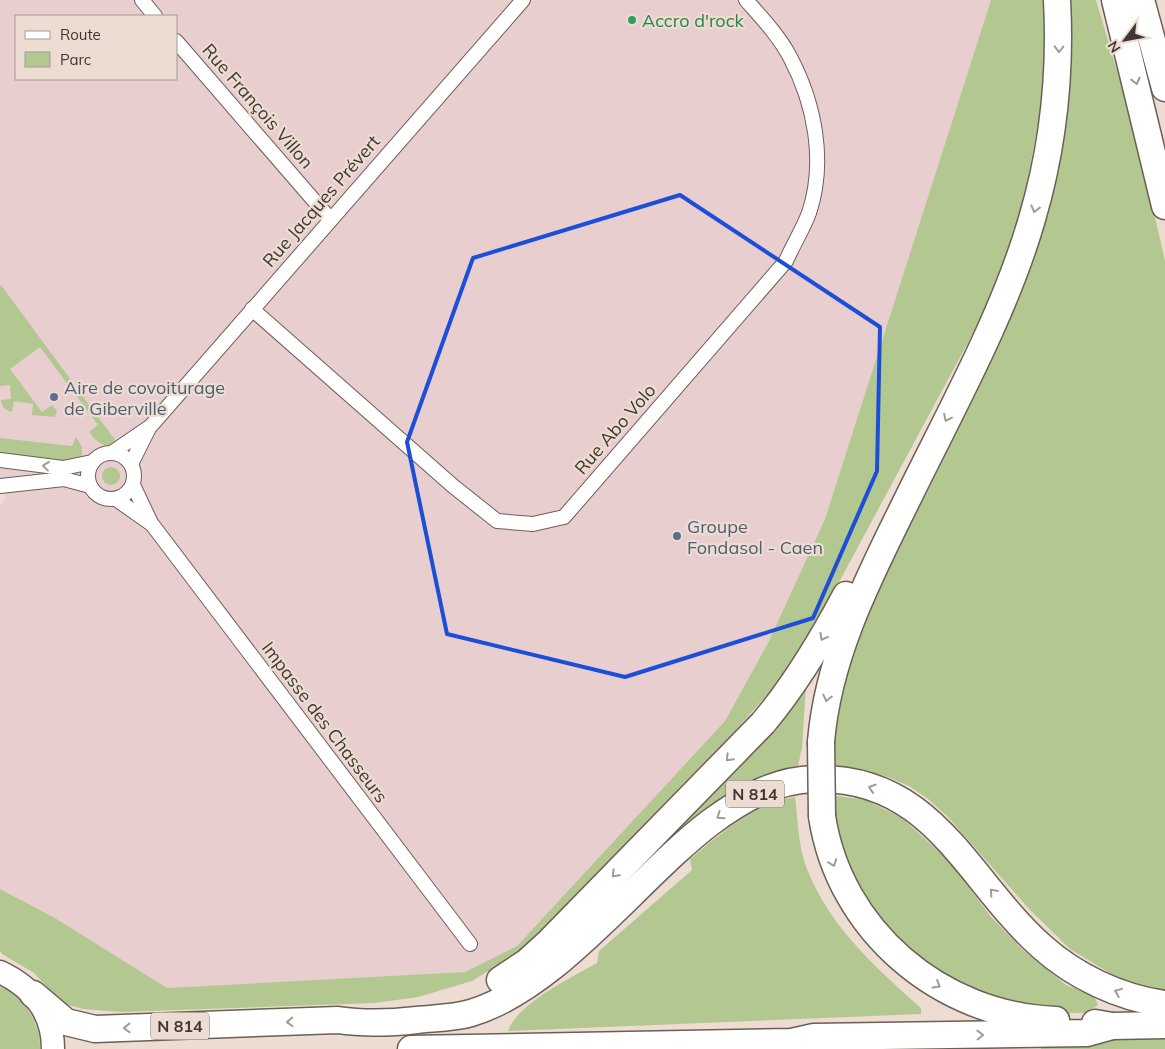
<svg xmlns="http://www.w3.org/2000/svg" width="1165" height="1049" font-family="Mulish,sans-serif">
	<rect width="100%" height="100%" fill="#ecdcd1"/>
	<path fill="#e9cecf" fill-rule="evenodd" d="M0,0H991L825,519L768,643L725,721L517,946L465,972L167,988L55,918L0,889V505L6,498L0,475ZM16,16H176V79H16Z"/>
	<g fill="#b2c890">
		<path d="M991,0H1046V9L1044,91L1020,220L980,320L838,584L801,646L773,688L733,733L519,952L472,981L418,997L375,1003L122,1012L83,1009L61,1003L34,973L2,954L0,951V889L55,918L167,988L465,972L517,946L725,721L768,643L825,519Z"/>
		<path d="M1067,0H1096L1137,138L1165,261V990L1126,983L1070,949L1030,910L947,816L927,798L909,786L885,776L831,764V731L843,678L874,593L1016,286Z"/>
		<path d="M0,286L1,285L118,444C105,449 97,443 89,432L98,425L40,347L10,369L42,412L52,405L57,411L55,417L32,415L33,404L14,401L12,412C5,410 2,408 1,400L11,399L10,385L0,386Z"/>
		<path d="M76,437L82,447V455C60,470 25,458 0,454V438L72,446Z"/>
		<circle cx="111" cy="476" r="9"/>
		<path d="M806,685L802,748L798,766L777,774L609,900Z"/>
		<path d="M830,795L866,800L902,818L947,859L992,918L1024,951L1066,985L1094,996L1098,1005L1086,1013H1061L998,1003L939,979L893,939L846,876Z"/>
		<path d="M795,797C798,820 798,847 807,869C830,927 876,968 921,1008V1014L508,1031C517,1004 572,977 597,963L599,951L692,870L690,859C722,833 753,804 795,797Z"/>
		<path d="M0,987C24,995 41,1025 40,1049H0Z"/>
		<path d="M1165,1037V1049H1041V1046L1044,1043Z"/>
	</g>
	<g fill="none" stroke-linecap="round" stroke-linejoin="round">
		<g stroke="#6d5f56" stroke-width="16">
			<g id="street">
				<path d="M142,0L155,16"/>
				<path d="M176,41L330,219"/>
				<path d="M252,309L453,486L497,521L533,524L564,517L786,261C793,245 803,229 809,213C826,162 815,104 790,57C779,36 762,18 746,0"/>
				<path d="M113,452L148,428"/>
				<circle cx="111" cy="476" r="23"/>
				<path d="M0,460L63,468L92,462"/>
				<path d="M131,464L149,428L523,0"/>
				<path d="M133,485L151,523L470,944"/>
				<path d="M0,486L64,479L90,486"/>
				<path d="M116,499L150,523"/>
			</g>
		</g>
		<g stroke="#6d5f56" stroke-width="25">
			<path id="primary" d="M0,972C32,987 53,1012 53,1049"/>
		</g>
		<g stroke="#6d5f56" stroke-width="29">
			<g id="highway">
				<path d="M1115,0L1165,206"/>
				<path d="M1141,0L1165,88"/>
				<path d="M821,742C828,655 870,575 908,498C951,410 1005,313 1032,219C1053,148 1061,74 1057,0"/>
				<path d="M822,816C839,930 940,1016 1056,1020"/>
				<path d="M500,980L527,962L549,942L763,723C796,684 822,640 846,595"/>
				<path d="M33,994L66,1022L95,1029L338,1020C364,1024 391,1023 417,1020C436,1018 454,1018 471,1013C558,987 638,877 711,822C742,799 775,780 814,779C933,775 967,880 1041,946C1074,976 1120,998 1165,1004"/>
				<path d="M1095,1023L1112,1026L1165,1025"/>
				<path d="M411,1049L792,1042L814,1037L1087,1033L1112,1026"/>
			</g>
		</g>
		<use href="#street" stroke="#fff" stroke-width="14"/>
		<use href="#primary" stroke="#fff" stroke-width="22"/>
		<use href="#highway" stroke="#fff" stroke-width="26"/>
		<g stroke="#6d5f56" stroke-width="29" stroke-linecap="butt">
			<path id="highway-bridge" d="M821,742L822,816"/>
		</g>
		<use href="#highway-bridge" stroke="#fff" stroke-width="26"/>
	</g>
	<defs><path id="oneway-chevron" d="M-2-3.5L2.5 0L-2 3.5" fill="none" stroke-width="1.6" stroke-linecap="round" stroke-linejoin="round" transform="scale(1.25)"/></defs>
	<g stroke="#9e9b99">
		<use href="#oneway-chevron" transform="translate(1059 49) rotate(91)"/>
		<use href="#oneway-chevron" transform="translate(1136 81) rotate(76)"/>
		<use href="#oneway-chevron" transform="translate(1035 209) rotate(104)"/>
		<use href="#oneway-chevron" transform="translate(947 418) rotate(116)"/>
		<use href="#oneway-chevron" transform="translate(46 466) rotate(-173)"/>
		<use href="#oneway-chevron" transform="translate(823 637) rotate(119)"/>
		<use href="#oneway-chevron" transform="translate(827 698) rotate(103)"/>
		<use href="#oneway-chevron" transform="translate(729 758) rotate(134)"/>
		<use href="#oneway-chevron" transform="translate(872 788) rotate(-162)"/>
		<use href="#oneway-chevron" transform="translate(720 816) rotate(145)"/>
		<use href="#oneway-chevron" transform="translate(833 863) rotate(69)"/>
		<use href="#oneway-chevron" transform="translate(615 874) rotate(134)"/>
		<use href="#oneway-chevron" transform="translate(993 892) rotate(-131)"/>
		<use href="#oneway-chevron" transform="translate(937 985) rotate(31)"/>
		<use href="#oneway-chevron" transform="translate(1118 992) rotate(-158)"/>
		<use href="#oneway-chevron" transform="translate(290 1022) rotate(178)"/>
		<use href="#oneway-chevron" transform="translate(127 1028) rotate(178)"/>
		<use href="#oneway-chevron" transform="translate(980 1035) rotate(-1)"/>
	</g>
	<path fill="none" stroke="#1d4ed8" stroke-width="4" stroke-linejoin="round" d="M680,195L880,327L877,471L813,618L625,677L447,634L407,442L473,258Z"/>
	<circle fill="#2e9e5b" stroke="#ecdcd1" stroke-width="2" cx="632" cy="20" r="5"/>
	<g fill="#5c6f8a" stroke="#ecdcd1" stroke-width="2">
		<circle cx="54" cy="397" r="5"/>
		<circle cx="677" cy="536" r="5"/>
	</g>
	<g text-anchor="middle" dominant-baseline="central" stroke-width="4.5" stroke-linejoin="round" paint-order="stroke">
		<g fill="#ecdcd1" stroke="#726862" stroke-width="1">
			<rect x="726" y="780.5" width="58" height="27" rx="4"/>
			<rect x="151" y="1012.5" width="58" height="27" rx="4"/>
		</g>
		<g font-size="16" font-weight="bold" fill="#3e3733">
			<text x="755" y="794">N 814</text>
			<text x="180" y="1026">N 814</text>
		</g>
		<g font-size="18" fill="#27864d" stroke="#ecdcd1" text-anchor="start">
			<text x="642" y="20">Accro d'rock</text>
		</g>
		<g font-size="18" fill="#3e3733" stroke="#ecdcd1">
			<text transform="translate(258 106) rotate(49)">Rue François Villon</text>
			<text transform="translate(321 201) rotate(-49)">Rue Jacques Prévert</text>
			<text transform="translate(615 429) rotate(-49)">Rue Abo Volo</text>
			<text transform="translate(325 722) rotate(53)">Impasse des Chasseurs</text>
		</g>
		<g font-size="18" fill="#4e5e75" stroke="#ecdcd1" text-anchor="start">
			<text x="64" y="387">Aire de covoiturage<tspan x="64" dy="21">de Giberville</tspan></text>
			<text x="687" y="526">Groupe<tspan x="687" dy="21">Fondasol - Caen</tspan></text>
		</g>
	</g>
	<rect x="15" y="15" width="162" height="65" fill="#ecdcd1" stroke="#a69a92"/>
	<rect x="25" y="31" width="25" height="8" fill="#ffffff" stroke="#a69a92"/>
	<text x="60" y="40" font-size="15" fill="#3e3733">Route</text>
	<rect x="25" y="52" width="25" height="15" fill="#b2c890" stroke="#a69a92"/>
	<text x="60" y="65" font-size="15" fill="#3e3733">Parc</text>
	<g transform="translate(1125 40) rotate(238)" stroke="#ecdcd1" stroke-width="4" paint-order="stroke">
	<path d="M0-4L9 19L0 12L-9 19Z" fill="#3e3733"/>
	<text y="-8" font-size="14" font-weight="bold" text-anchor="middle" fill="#3e3733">N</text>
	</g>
</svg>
